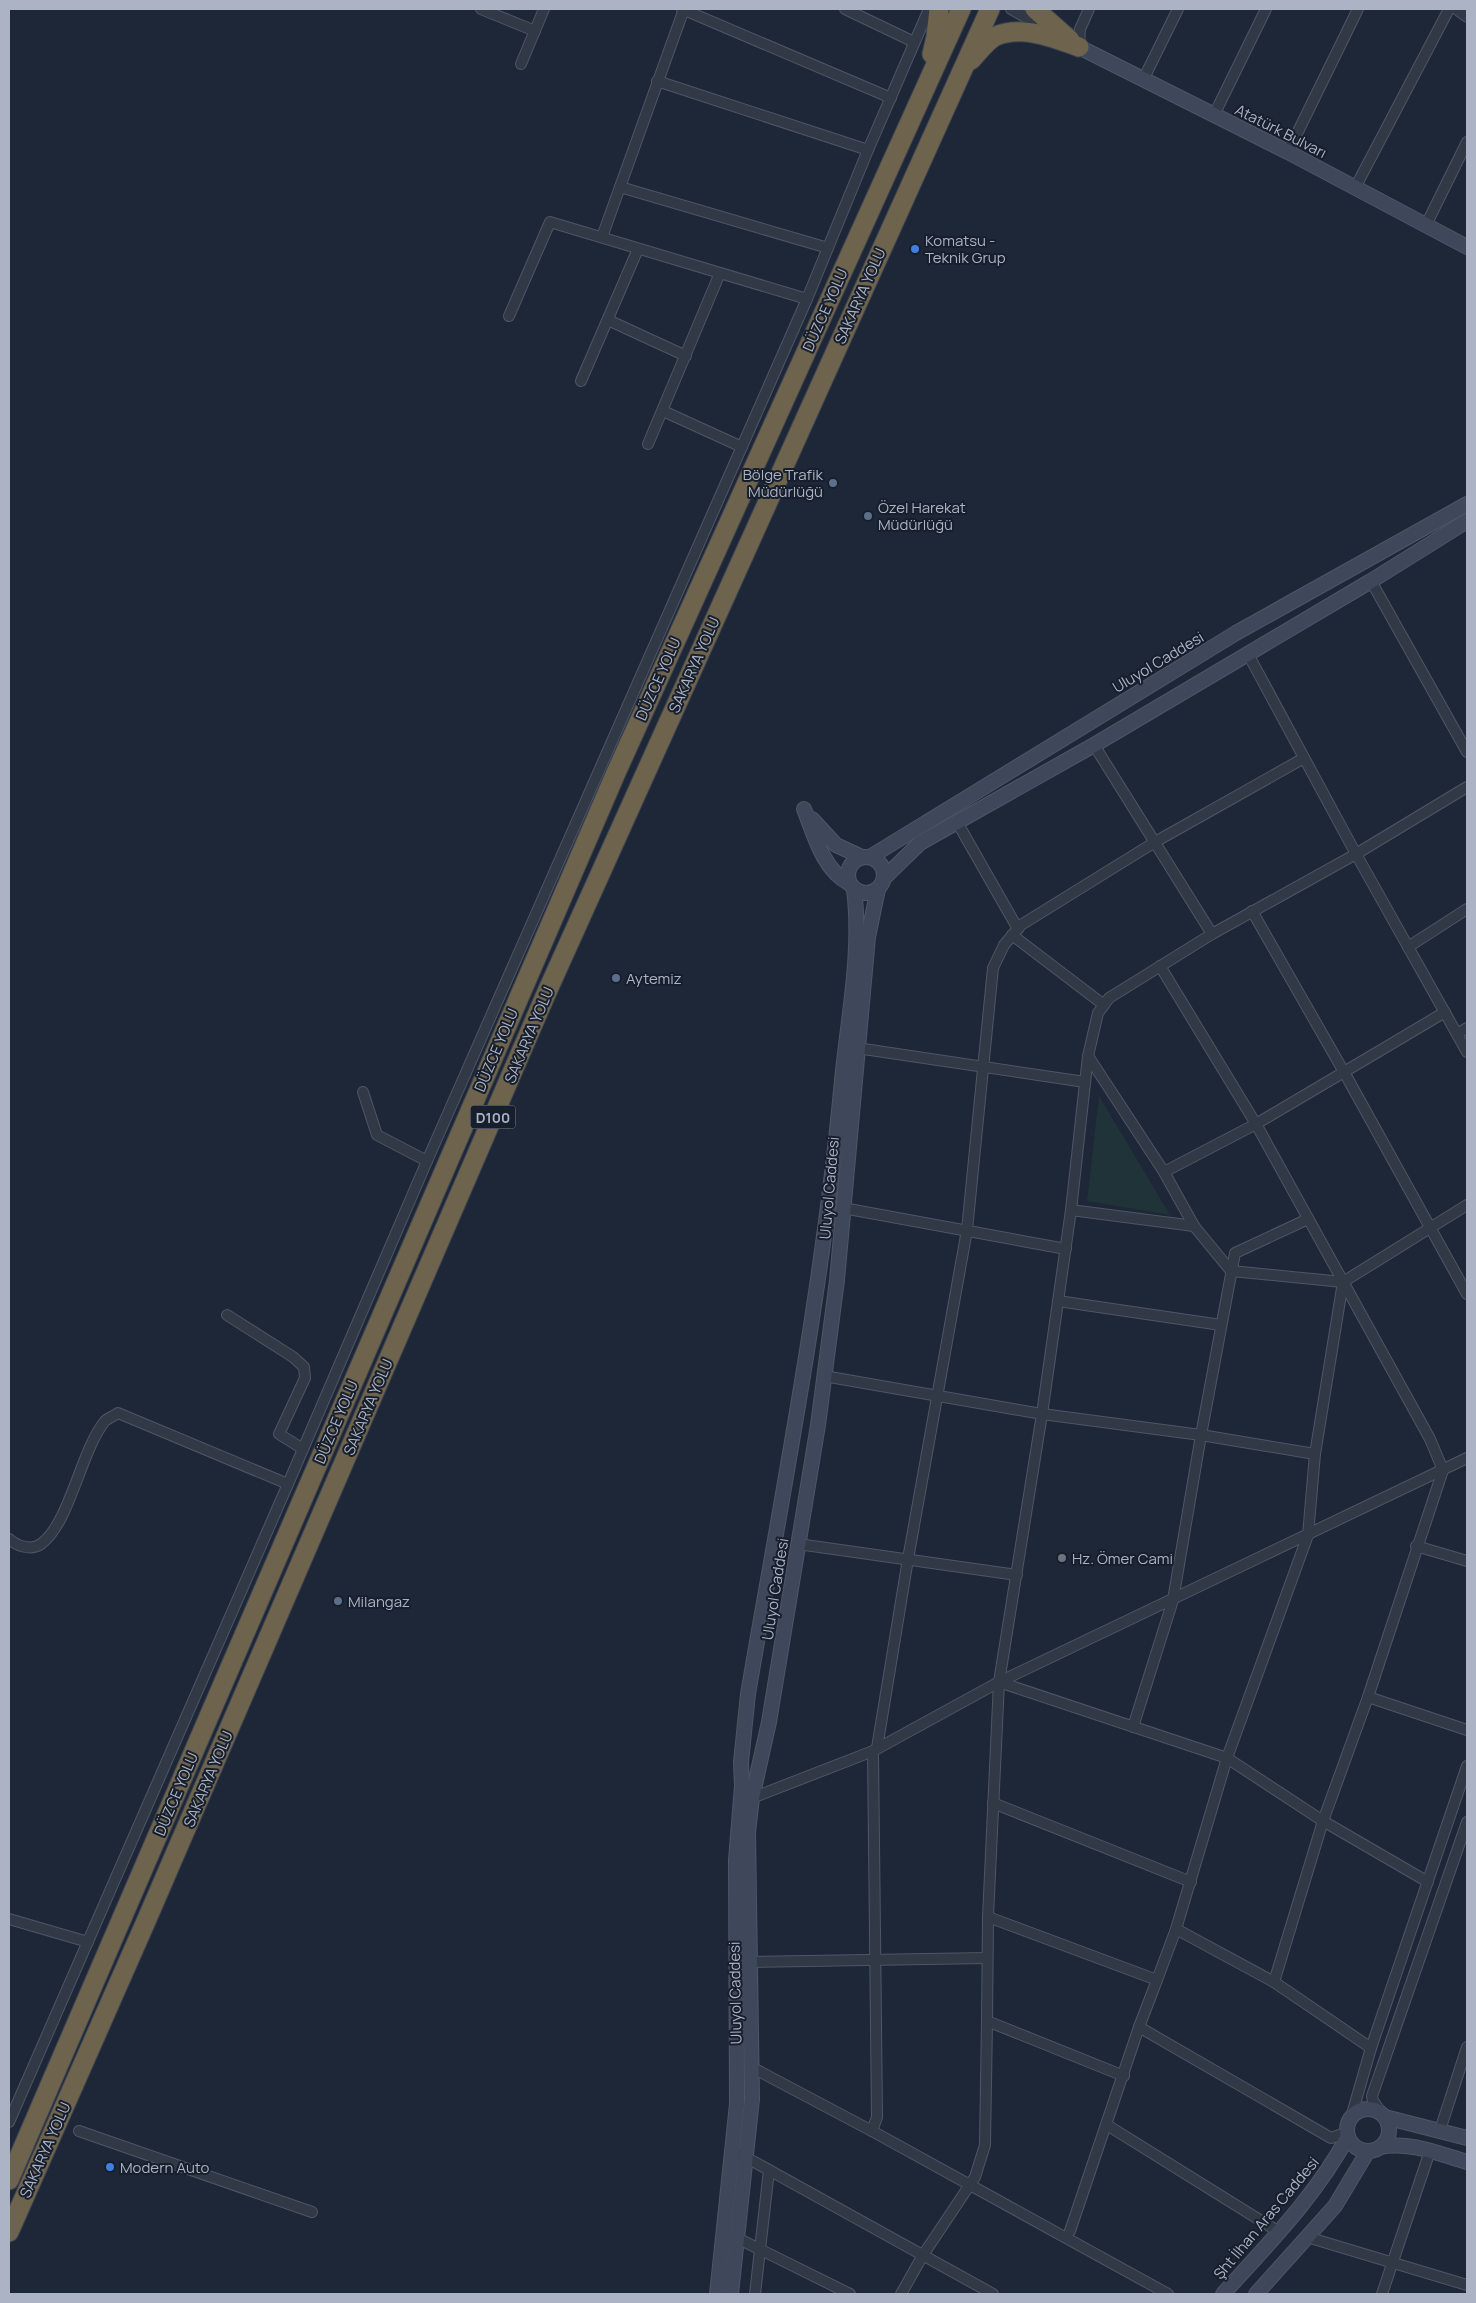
<svg xmlns="http://www.w3.org/2000/svg" width="1476" height="2303" font-family="Manrope,sans-serif">
	<rect width="100%" height="100%" fill="#1e2737"/>
	<path fill="#1f3338" d="M1099,1096L1170,1215L1087,1201Z"/>
	<g fill="none" stroke-linecap="round" stroke-linejoin="round">
		<g stroke="#4f5666" stroke-width="12">
			<g id="street">
				<path d="M481,9L535,31"/>
				<path d="M682,9L891,98"/>
				<path d="M845,9L914,42"/>
				<path d="M1011,9L1050,31"/>
				<path d="M1456,9L1467,17"/>
				<path d="M1076,46L1079,47L1080,29L1089,9"/>
				<path d="M521,64L544,9"/>
				<path d="M1143,80L1178,9"/>
				<path d="M657,81L868,150"/>
				<path d="M1214,115L1266,9"/>
				<path d="M1288,152L1358,9"/>
				<path d="M620,187L828,248"/>
				<path d="M1355,188L1449,9"/>
				<path d="M1426,225L1467,142"/>
				<path d="M602,237L684,9"/>
				<path d="M509,316L550,222L807,299"/>
				<path d="M608,320L686,356"/>
				<path d="M581,381L638,249"/>
				<path d="M663,411L742,447"/>
				<path d="M648,444L720,273"/>
				<path d="M1371,581L1467,752"/>
				<path d="M1248,654L1356,854L1467,1052"/>
				<path d="M1094,745L1212,934"/>
				<path d="M957,822L1018,929"/>
				<path d="M1012,935L1104,1005"/>
				<path d="M1408,947L1467,909"/>
				<path d="M1160,966L1256,1124L1430,1439L1443,1470L1368,1697L1323,1821L1274,1982"/>
				<path d="M1445,1012L1344,1072L1467,1294"/>
				<path d="M1457,1034L1467,1028"/>
				<path d="M857,1048L1085,1082"/>
				<path d="M1088,1056L1164,1172L1256,1124L1344,1072L1252,911"/>
				<path d="M363,1092L377,1135L427,1161"/>
				<path d="M1164,1172L1194,1226L1231,1271L1343,1282L1467,1205"/>
				<path d="M843,1208L1066,1249"/>
				<path d="M1071,1210L1194,1226"/>
				<path d="M1058,1301L1221,1325"/>
				<path d="M227,1315L293,1357L304,1367L305,1378L279,1434L303,1449"/>
				<path d="M824,1376L1042,1414L1201,1435L1315,1454"/>
				<path d="M9,1539C17,1546 31,1551 41,1544C70,1523 81,1450 105,1421C108,1418 114,1416 118,1413L288,1484"/>
				<path d="M798,1544L1017,1575"/>
				<path d="M1416,1546L1467,1561"/>
				<path d="M999,1682L1227,1758L1323,1821L1428,1882"/>
				<path d="M1368,1697L1467,1730"/>
				<path d="M1133,1727L1173,1600L1201,1435L1235,1253L1308,1219"/>
				<path d="M877,1748L908,1559L967,1230L993,968L1004,945L1021,925L1155,842L1304,758"/>
				<path d="M750,1801L752,1798L873,1751L999,1682L1467,1458"/>
				<path d="M993,1803L1191,1882"/>
				<path d="M988,1917L1157,1980L1139,2027L1070,2231"/>
				<path d="M9,1919L88,1942"/>
				<path d="M1176,1929L1274,1982L1371,2048"/>
				<path d="M751,1962L987,1958"/>
				<path d="M1157,1980L1176,1929L1227,1758L1308,1535L1315,1454L1343,1282"/>
				<path d="M1139,2027L1331,2138L1348,2132"/>
				<path d="M753,2068L872,2131L1168,2294"/>
				<path d="M1124,2076L987,2021L988,1917L999,1682L1042,1414L1071,1210L1088,1056L1098,1013L1109,998L1212,934L1356,854L1467,787"/>
				<path d="M1383,2115L1373,2101L1372,2096L1467,1822"/>
				<path d="M1350,2121L1371,2048L1467,1766"/>
				<path d="M9,2122L288,1484L427,1161L807,299L868,150L929,9"/>
				<path d="M1107,2125L1279,2232"/>
				<path d="M1440,2130L1467,2047"/>
				<path d="M79,2131L312,2212"/>
				<path d="M872,2131L877,2117L873,1751"/>
				<path d="M740,2154L993,2294"/>
				<path d="M1307,2237L1467,2285"/>
				<path d="M737,2238L850,2294"/>
				<path d="M755,2294L769,2170"/>
				<path d="M901,2294L923,2255L975,2177L985,2145L987,2021"/>
				<path d="M1382,2294L1430,2151"/>
			</g>
		</g>
		<g stroke="#4f5666" stroke-width="16">
			<g id="secondary">
				<path d="M1079,47L1288,152L1467,247"/>
				<path d="M804,809C814,834 823,870 849,883"/>
				<path d="M812,819L836,845L862,857"/>
				<circle cx="866" cy="875" r="18"/>
				<path d="M870,857L1236,633L1467,504"/>
				<path d="M884,878L920,843L1094,745L1371,581L1467,521"/>
				<circle cx="1368" cy="2130" r="21"/>
				<path d="M1385,2117L1467,2138"/>
				<path d="M1380,2147C1410,2141 1439,2154 1467,2162"/>
				<path d="M717,2294L737,2104L736,1860L742,1786L741,1762L748,1694C783,1490 823,1287 842,1080C848,1018 862,952 854,889"/>
				<path d="M731,2294L752,2099L748,1832L752,1798L769,1722L818,1425L837,1280L868,937L878,889"/>
				<path d="M1223,2294C1268,2244 1316,2196 1348,2136"/>
				<path d="M1256,2294L1335,2206L1368,2151"/>
			</g>
		</g>
		<g stroke="#3c4352" stroke-width="21">
			<g id="highway">
				<path d="M1035,9L1070,40"/>
				<path d="M932,54L936,37L939,9"/>
				<path d="M971,60C978,53 987,40 996,36C1023,25 1054,38 1079,47"/>
				<path d="M9,2180L615,775L961,9"/>
				<path d="M9,2232L147,1919L546,994L990,9"/>
			</g>
		</g>
		<use href="#street" stroke="#313947" stroke-width="10"/>
		<use href="#secondary" stroke="#3f475b" stroke-width="14"/>
		<use href="#highway" stroke="#6e644d" stroke-width="19"/>
	</g>
	<g fill="#3f7fe0" stroke="#171e2c" stroke-width="2">
		<circle cx="915" cy="249" r="5"/>
		<circle cx="110" cy="2167" r="5"/>
	</g>
	<g fill="#5c6f8a" stroke="#171e2c" stroke-width="2">
		<circle cx="833" cy="483" r="5"/>
		<circle cx="868" cy="516" r="5"/>
		<circle cx="616" cy="978" r="5"/>
		<circle cx="338" cy="1601" r="5"/>
	</g>
	<circle fill="#6b7280" stroke="#171e2c" stroke-width="2" cx="1062" cy="1558" r="5"/>
	<g text-anchor="middle" dominant-baseline="central" stroke-width="4" stroke-linejoin="round" paint-order="stroke">
		<rect fill="#171e2c" stroke="#7f8697" stroke-width="1" x="470.5" y="1105.5" width="45" height="23" rx="4"/>
		<g font-size="14" font-weight="bold" fill="#abb3c5">
			<text x="493" y="1117">D100</text>
		</g>
		<g font-size="15" fill="#abb3c5" stroke="#171e2c">
			<text transform="translate(1281 131) rotate(27)">Atatürk Bulvarı</text>
			<text transform="translate(860 296) rotate(-66)">SAKARYA YOLU</text>
			<text transform="translate(825 310) rotate(-66)">DÜZCE YOLU</text>
			<text transform="translate(1158 662) rotate(-31)">Uluyol Caddesi</text>
			<text transform="translate(694 665) rotate(-66)">SAKARYA YOLU</text>
			<text transform="translate(658 679) rotate(-66)">DÜZCE YOLU</text>
			<text transform="translate(529 1035) rotate(-67)">SAKARYA YOLU</text>
			<text transform="translate(496 1050) rotate(-67)">DÜZCE YOLU</text>
			<text transform="translate(829 1188) rotate(-85)">Uluyol Caddesi</text>
			<text transform="translate(368 1407) rotate(-67)">SAKARYA YOLU</text>
			<text transform="translate(336 1422) rotate(-67)">DÜZCE YOLU</text>
			<text transform="translate(775 1589) rotate(-81)">Uluyol Caddesi</text>
			<text transform="translate(208 1779) rotate(-67)">SAKARYA YOLU</text>
			<text transform="translate(176 1794) rotate(-67)">DÜZCE YOLU</text>
			<text transform="translate(735 1993) rotate(-91)">Uluyol Caddesi</text>
			<text transform="translate(45 2150) rotate(-66)">SAKARYA YOLU</text>
			<text transform="translate(1266 2218) rotate(-50)">Şht İlhan Aras Caddesi</text>
		</g>
		<g font-size="15" fill="#abb3c5" stroke="#171e2c" text-anchor="start">
			<text x="925" y="240">Komatsu -<tspan x="925" dy="17">Teknik Grup</tspan></text>
			<text x="823" y="474" text-anchor="end">Bölge Trafik<tspan x="823" dy="17">Müdürlüğü</tspan></text>
			<text x="878" y="507">Özel Harekat<tspan x="878" dy="17">Müdürlüğü</tspan></text>
			<text x="626" y="978">Aytemiz</text>
			<text x="1072" y="1558">Hz. Ömer Cami</text>
			<text x="348" y="1601">Milangaz</text>
			<text x="120" y="2167">Modern Auto</text>
		</g>
	</g>
	<rect width="1476" height="2303" fill="none" stroke="#abb3c5" stroke-width="20"/>
</svg>
